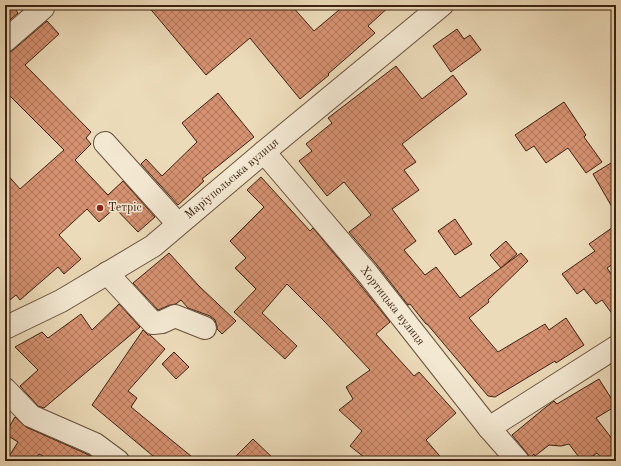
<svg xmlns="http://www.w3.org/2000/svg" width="621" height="466" font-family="'Old Standard TT',serif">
	<defs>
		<pattern id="building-cross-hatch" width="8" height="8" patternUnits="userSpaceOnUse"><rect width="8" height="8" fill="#d59170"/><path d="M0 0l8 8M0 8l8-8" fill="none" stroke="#ae765b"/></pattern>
	</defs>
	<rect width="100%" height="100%" fill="#ecdbb9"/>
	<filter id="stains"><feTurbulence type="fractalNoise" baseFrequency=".005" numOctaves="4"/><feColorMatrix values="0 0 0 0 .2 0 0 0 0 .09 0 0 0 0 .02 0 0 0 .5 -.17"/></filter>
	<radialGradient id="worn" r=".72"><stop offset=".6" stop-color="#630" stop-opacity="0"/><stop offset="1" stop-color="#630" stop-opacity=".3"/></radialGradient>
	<g fill="url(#building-cross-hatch)" stroke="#3d2212">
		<path d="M5,5H12L18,13L5,24Z"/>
		<path d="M147,5H291L314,31L345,5H391L368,26L375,33L328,74L329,75L300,99L250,38L206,75Z"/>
		<path d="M47,21L59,34L25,65L91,132L86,138L91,144L75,160L108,195L123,181L155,217L138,232L115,208L99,222L87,209L59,235L81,259L64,274L58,267L20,300L16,295L5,304V172L20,189L64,150L5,91V53H8L13,50Z"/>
		<path d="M457,29L464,39L470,35L481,50L451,72L433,46Z"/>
		<path d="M396,66L422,99L453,75L467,94L402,144L416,162L404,170L419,190L392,209L416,241L404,250L425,275L436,267L460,298L521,253L528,261L488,300L489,302L469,318L498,352L545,324L549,330L566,318L584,345L556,363L555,361L495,397L488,396L427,324H426L410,304L408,305L377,265L349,232L371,215L344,182L327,196L299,161L312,151L306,144L332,123L328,118Z"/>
		<path d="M218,93L254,137L202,179L204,181L178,205L141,164L146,159L162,176L197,142L182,123Z"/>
		<path d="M564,102L586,135L584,137L602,162L586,173L568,148L546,163L534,146L526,151L515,135Z"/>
		<path d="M616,160V214L593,174Z"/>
		<path d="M261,177L310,231L313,228L357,281L390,322L376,334L414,376L419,372L456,413L426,440L444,461H369L350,446L362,431L339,410L353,399L346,387L370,370L326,323L287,284L262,313L297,346L285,359L234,312L256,289L235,268L246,258L230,241L264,207L247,190Z"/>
		<path d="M455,219L472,244L455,255L438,231Z"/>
		<path d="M616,225V262L607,268L616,281V319L602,300L596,304L584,289L577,294L562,274L595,251L589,244Z"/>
		<path d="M506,241L517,254L501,268L490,255Z"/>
		<path d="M169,253L199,286L236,321L222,334L217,329V326L215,320L210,316L188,308L181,300L176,304L170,305L158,310L133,283Z"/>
		<path d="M119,304L140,327L44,408L38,406L20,386L38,370L15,347L42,332L48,338L81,314L92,330Z"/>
		<path d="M143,330L148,335H150L165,349L128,391L137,398L131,407L197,461H170L153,456L92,405Z"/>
		<path d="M174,352L189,367L176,379L162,364Z"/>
		<path d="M599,379L616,406L596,418L616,444V461H604L597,453L586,461H582L569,444L561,446L549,445L535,456L534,454L530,458L527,453L512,435L546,407L554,401L557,404Z"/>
		<path d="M15,417L26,427L89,455L97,461H52L39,454L35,461H6L18,442L10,437L5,441V434Z"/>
		<path d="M253,439L276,461H231Z"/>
	</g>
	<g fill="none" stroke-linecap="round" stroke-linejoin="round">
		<g stroke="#69503c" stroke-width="24">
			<g id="minor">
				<path d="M5,41L43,8"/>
				<path d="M105,143L178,224"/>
				<path d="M264,152L367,273L489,428L518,461"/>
				<path d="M107,273L153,323L162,322L175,316L205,328"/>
				<path d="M5,328L61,301L153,246L264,152L442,5"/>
				<path d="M5,389L31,416L95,444L118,461"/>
				<path d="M489,428L616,347"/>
			</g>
		</g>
		<use href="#minor" stroke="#f3e8d2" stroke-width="22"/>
	</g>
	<circle fill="#8f2418" stroke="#f3e8d2" stroke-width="1.5" cx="100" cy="208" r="4"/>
	<g text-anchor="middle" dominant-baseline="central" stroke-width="3" stroke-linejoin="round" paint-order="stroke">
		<g font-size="12" fill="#3d2212" stroke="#f3e8d2">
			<text transform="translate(232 179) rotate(-40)">Маріупольська вулиця</text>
			<text transform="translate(392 306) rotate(52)">Хортицька вулиця</text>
		</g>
		<g font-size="12" fill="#3d2212" stroke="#f3e8d2" text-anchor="start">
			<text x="108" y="208">Тетріс</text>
		</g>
	</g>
	<rect width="621" height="466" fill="none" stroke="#ecdbb9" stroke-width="20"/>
	<rect x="6" y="6" width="609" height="454" fill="none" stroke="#3d2212" stroke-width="2"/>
	<rect x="10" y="10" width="601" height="446" fill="none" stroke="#3d2212"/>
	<rect width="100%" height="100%" filter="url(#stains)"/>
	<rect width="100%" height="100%" fill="url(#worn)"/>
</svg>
